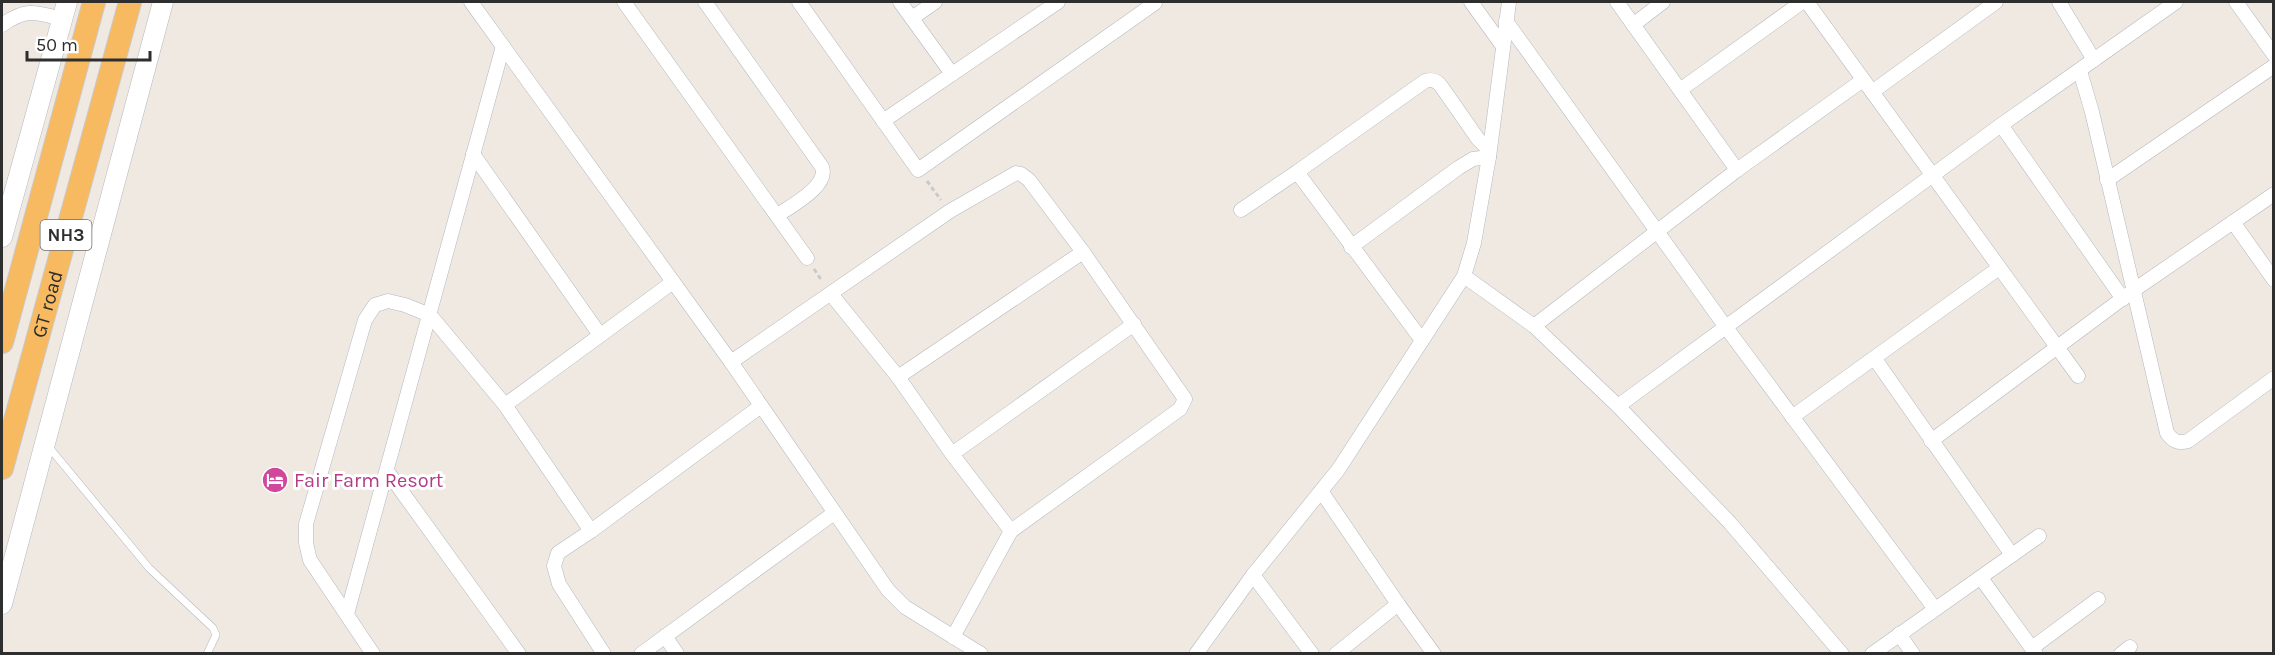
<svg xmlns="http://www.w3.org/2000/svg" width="2275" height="655" font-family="Karla,sans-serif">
	<rect width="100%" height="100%" fill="#efe9e1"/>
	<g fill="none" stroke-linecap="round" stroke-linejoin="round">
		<g stroke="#b4b7c1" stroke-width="8">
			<path id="service" d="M48,446L149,568L213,628L216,635L207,654"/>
		</g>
		<g stroke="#b4b7c1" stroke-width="15">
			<g id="minor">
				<path d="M471,2L731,362L888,590L905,607L981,654"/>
				<path d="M624,2L807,258"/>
				<path d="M705,2L822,167C829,186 792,205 778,215"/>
				<path d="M799,2L918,170L1155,3"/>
				<path d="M900,2L952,74"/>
				<path d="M1471,2L1502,45"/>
				<path d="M1617,2L1737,170"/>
				<path d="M1807,2L2078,376"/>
				<path d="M2059,2L2094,60"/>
				<path d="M2236,2L2274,55"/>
				<path d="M912,18L935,2"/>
				<path d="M1506,21L1725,326L1935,609"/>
				<path d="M2,25C26,8 35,12 62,19"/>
				<path d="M1633,25L1663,2"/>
				<path d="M2080,71L2092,112L2167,433C2173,441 2178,444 2188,441L2274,378"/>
				<path d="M1680,90L1802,2"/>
				<path d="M1872,92L1996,2"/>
				<path d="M883,121L1058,2"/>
				<path d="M2001,125L2123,299"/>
				<path d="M473,154L600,335"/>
				<path d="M2107,180L2274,66"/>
				<path d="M1241,210L1297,172"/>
				<path d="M2233,222L2274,280"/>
				<path d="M1351,247L1458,168L1473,159L1489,157"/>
				<path d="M1464,276L1534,326L1618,406L1730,523L1842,654"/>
				<path d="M831,294L898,377L952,454L1011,531"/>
				<path d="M1534,326L1737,170L1863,80"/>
				<path d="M1421,339L1297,172L1425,81C1432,79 1436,80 1441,86L1478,139L1489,150"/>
				<path d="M1875,359L2012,555"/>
				<path d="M731,362L950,211L1016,173L1021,174L1029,180L1083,252L1185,399L1180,409L1011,531L953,637"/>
				<path d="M898,377L1083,252"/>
				<path d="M505,405L673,282"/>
				<path d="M1618,406L2001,125L2176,2"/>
				<path d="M1792,417L1999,268"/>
				<path d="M1931,441L2134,290L2274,194"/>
				<path d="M952,454L1134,324"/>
				<path d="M387,471L519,654"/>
				<path d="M1321,491L1398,604L1434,654"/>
				<path d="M1253,575L1312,654"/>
				<path d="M1981,578L2036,654"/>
				<path d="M347,614L503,46"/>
				<path d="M1899,634L1913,654"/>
				<path d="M665,636L677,654"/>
				<path d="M2032,648L2098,599"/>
				<path d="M373,654L310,560L306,543V524L365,320L375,305L388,301L405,305L430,315L505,405L591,531"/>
				<path d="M604,654L559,584L554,566L558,553L591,531L761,406"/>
				<path d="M641,654L834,513"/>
				<path d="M1196,654L1253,575L1338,470L1464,276L1474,243L1489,157L1509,2"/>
				<path d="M1336,654L1398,604"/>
				<path d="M1872,654L2039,536"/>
				<path d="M2121,654L2130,647"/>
			</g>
		</g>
		<g stroke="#b4b7c1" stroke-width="21">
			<g id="secondary">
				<path d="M2,237L67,2"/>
				<path d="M2,604L163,2"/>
			</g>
		</g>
		<g stroke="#c9c9c9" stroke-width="24">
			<g id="trunk">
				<path d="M2,342L94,2"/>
				<path id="s1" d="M2,468L130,2"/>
			</g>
		</g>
		<g stroke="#c9c9c9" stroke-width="3" stroke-dasharray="4.5 3" stroke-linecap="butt">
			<path d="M927,181L941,200"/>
			<path d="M814,269L822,281"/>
		</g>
		<use href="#service" stroke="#fff" stroke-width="7"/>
		<use href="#minor" stroke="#fff" stroke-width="14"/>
		<use href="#secondary" stroke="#fff" stroke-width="20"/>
		<use href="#trunk" stroke="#f8ba60" stroke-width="22"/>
	</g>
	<defs>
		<g id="hotel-disc" transform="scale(1.35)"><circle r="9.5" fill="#d1479c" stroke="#fff"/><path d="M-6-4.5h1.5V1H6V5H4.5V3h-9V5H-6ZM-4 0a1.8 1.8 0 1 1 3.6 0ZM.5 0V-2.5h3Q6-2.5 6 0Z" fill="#fff"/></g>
	</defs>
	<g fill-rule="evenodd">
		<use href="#hotel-disc" x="275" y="480"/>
	</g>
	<g text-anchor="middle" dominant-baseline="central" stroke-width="6" stroke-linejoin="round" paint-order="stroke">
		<rect fill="#fff" stroke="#6d6d6d" stroke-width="1.5" x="40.5" y="220" width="51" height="30" rx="4.5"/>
		<g font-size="18" font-weight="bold" fill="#2e2e2e">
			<text x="66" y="235">NH3</text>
		</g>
		<g font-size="20" fill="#2e2e2e" stroke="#fff">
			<text stroke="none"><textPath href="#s1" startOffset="170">GT road</textPath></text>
		</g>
		<g font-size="20" fill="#b23c85" stroke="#fff" text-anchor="start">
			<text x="294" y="480">Fair Farm Resort</text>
		</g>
	</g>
	<rect width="2275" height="655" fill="none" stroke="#2e2e2e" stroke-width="6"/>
	<path d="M27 51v9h123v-9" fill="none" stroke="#2e2e2e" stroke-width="3"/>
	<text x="36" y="51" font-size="18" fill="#2e2e2e" stroke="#ffffff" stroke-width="4.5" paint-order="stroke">50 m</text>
</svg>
